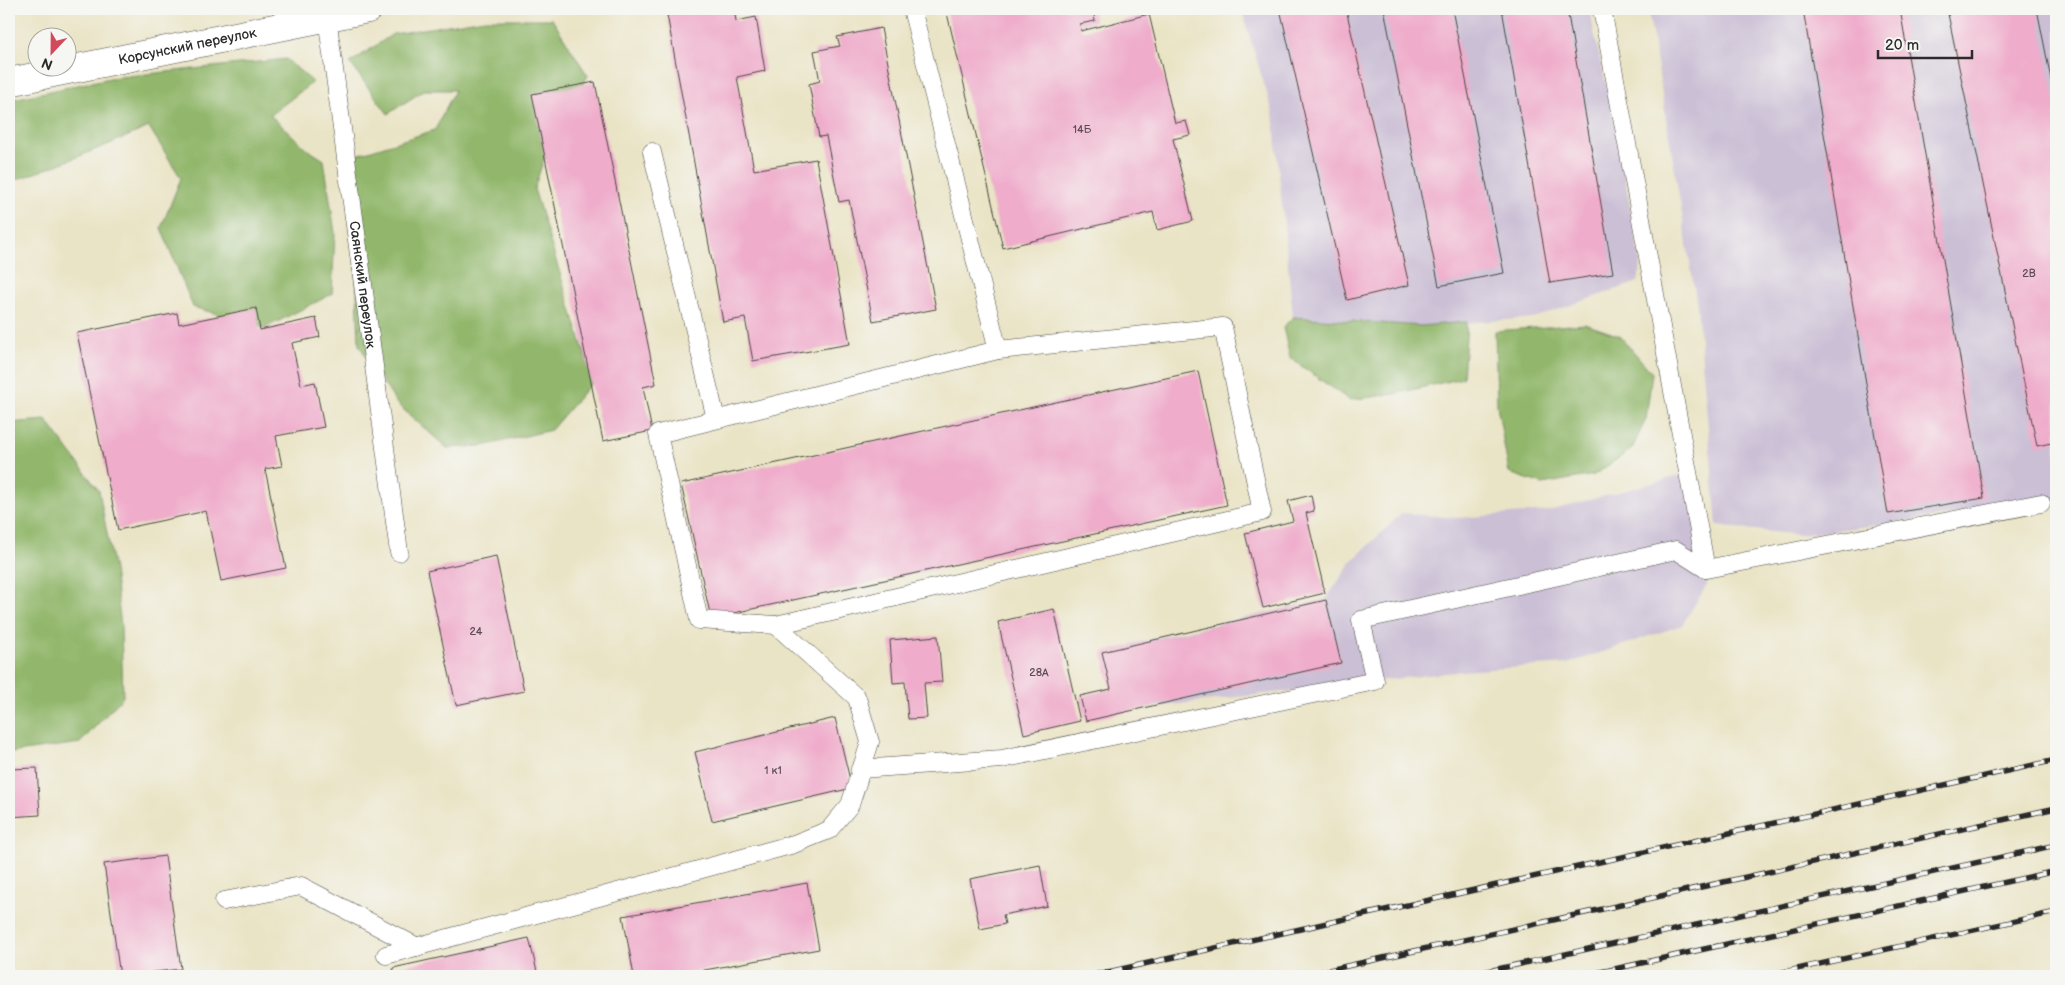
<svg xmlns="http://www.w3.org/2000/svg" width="2065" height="985" font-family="'Balsamiq Sans',sans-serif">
	<rect width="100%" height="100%" fill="#f6f6f2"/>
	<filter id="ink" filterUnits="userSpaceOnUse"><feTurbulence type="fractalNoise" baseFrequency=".02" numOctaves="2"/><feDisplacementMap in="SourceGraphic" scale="10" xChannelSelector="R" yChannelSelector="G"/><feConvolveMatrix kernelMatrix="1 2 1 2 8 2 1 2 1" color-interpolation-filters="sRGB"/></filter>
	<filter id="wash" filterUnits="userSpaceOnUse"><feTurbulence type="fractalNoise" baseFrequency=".0096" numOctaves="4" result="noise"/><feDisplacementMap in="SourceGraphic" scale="20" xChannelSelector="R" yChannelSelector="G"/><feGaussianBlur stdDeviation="1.12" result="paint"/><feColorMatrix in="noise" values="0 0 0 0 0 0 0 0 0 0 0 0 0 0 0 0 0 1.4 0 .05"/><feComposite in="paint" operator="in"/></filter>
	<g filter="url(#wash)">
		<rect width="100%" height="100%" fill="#eae4c6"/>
		<g fill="#cbbfd5">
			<path d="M1241,9H1589L1615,126L1641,264L1638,282L1533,318L1421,326L1293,317L1273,113Z"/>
			<path d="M1648,9H2056V498L2041,503L1800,535L1717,526L1697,305Z"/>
			<path d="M1682,475L1696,516L1707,585L1682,625L1567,664L1463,671L1110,712L1131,644L1326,599L1352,561L1402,513L1457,518L1549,511Z"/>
		</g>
		<g fill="#92b76c" stroke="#5e714c">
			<path d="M485,19H552L588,76L555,125L534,189L593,381L551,430L483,446L447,448L397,404L359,345L353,184L356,155L435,130L455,90H424L388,114L350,63L393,34Z"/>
			<path d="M286,59L313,82L270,115L307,149L324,160L335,233L332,294L265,328L193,307L161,228L181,178L149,127C103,147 57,166 9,182V100L110,78Z"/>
			<path d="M1293,317L1421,326L1467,322L1463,378L1394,394L1349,400L1290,358L1283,327Z"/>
			<path d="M1585,324L1620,336L1652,373L1646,419L1632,449L1594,475L1542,484L1509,473L1497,405L1495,331Z"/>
			<path d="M46,420L99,491L114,570L121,625L123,697L80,743L9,753V423Z"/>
		</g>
		<g id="blocks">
			<g fill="#efaccb">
				<path d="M666,9H734L736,21L756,17L765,71L737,77L754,170L816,159L850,344L753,361L745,318L723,322Z"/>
				<path d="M946,9H1093L1095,21L1080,24L1081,31L1149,14L1175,123L1186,121L1190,135L1173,139L1193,221L1157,230L1153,212L1003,248Z"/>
				<path d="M1280,9H1346L1409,285L1347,300Z"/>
				<path d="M1384,9H1452L1504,273L1439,286Z"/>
				<path d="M1502,9H1567L1613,273L1550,283Z"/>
				<path d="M1803,9H1900L1984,498L1888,514Z"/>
				<path d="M1947,9H2037L2056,104V442L2037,446Z"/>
				<path d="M881,28L936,309L873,321L849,200L839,202L826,136L819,137L809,84L820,81L814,51L840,46L837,37Z"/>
				<path d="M595,82L656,384L643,387L652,431L603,441L532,94Z"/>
				<path d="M256,308L260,330L316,318L320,337L292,343L301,385L315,382L324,427L276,436L282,466L265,469L286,568L221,581L206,511L118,530L77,333L177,313L179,324Z"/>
				<path d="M1198,371L1227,505L711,618L681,484Z"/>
				<path d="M1311,495L1314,511L1306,513L1325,593L1263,608L1245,533L1293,521L1288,501Z"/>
				<path d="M496,556L524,691L456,705L427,571Z"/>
				<path d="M1326,600L1341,663L1086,721L1080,696L1111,689L1102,652Z"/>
				<path d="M1054,609L1080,721L1024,734L998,622Z"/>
				<path d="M938,636L942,682L924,683L927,718L908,719L905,682L893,683L890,640Z"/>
				<path d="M835,718L852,788L712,821L695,752Z"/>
				<path d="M37,768L40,815L9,817V769Z"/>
				<path d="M165,856L181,969L120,976L104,864Z"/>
				<path d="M1040,865L1047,906L1003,915L1005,924L980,929L970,879Z"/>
				<path d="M807,883L819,949L672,976H634L623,916Z"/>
				<path d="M529,938L538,976H395L393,968Z"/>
			</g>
		</g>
	</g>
	<g filter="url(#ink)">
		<use href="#blocks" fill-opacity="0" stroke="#484742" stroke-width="1"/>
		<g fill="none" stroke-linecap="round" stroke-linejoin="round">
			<g stroke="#484742" stroke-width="19">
				<g id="lane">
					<path d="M912,9L998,350"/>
					<path d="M1602,9L1706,569"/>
					<path id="s1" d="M327,17L399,552"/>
					<path d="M652,152L716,419"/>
					<path d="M1223,327L1262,512L776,625L699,620L658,434L998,350Z"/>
					<path d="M860,769L1002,759L1375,681L1361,620L1676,550L1706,569L2041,503"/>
					<path d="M224,901L301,886L417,947"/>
					<path d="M386,955L794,844L829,830L850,805L870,742L857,698L776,625"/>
				</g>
			</g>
			<g stroke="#484742" stroke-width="29">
				<g id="street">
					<path id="s2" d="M9,82L368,9"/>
				</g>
			</g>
			<use href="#lane" stroke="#fff" stroke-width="18"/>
			<use href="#street" stroke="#fff" stroke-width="28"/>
			<g stroke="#2b2b2b" stroke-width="5.5">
				<g id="rail">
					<path d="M1090,976L2056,760"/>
					<path d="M1302,976L2056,808"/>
					<path d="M1466,976L2056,845"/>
					<path d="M1583,976L2056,871"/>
					<path d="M1765,976L2056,912"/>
				</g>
			</g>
			<use href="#rail" stroke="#f6f6f2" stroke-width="4" stroke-dasharray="11" stroke-linecap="butt"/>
		</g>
	</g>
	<g text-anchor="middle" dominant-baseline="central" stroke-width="4" stroke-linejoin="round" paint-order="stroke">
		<g font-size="11" fill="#5c4b53">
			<text x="1082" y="129">14Б</text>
			<text x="2029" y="273">2В</text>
			<text x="476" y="631">24</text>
			<text x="1039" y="672">28А</text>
			<text x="773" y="770">1 к1</text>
		</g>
		<g font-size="14" fill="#2b2b2b" stroke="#f6f6f2">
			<text stroke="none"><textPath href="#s2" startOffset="182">Корсунский переулок</textPath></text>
			<text stroke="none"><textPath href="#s1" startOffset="270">Саянский переулок</textPath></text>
		</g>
	</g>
	<rect width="2065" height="985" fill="none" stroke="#f6f6f2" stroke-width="30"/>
	<g transform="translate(52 52) rotate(202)"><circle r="24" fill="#f6f6f2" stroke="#a5a5a2"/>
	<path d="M0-4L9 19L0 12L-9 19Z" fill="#d1495b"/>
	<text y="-8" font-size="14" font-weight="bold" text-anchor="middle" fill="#2b2b2b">N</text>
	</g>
	<path d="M1878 50v8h94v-8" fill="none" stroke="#2b2b2b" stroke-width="2.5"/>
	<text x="1885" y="50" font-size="15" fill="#2b2b2b" stroke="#f6f6f2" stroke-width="4" paint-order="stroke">20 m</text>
</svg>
